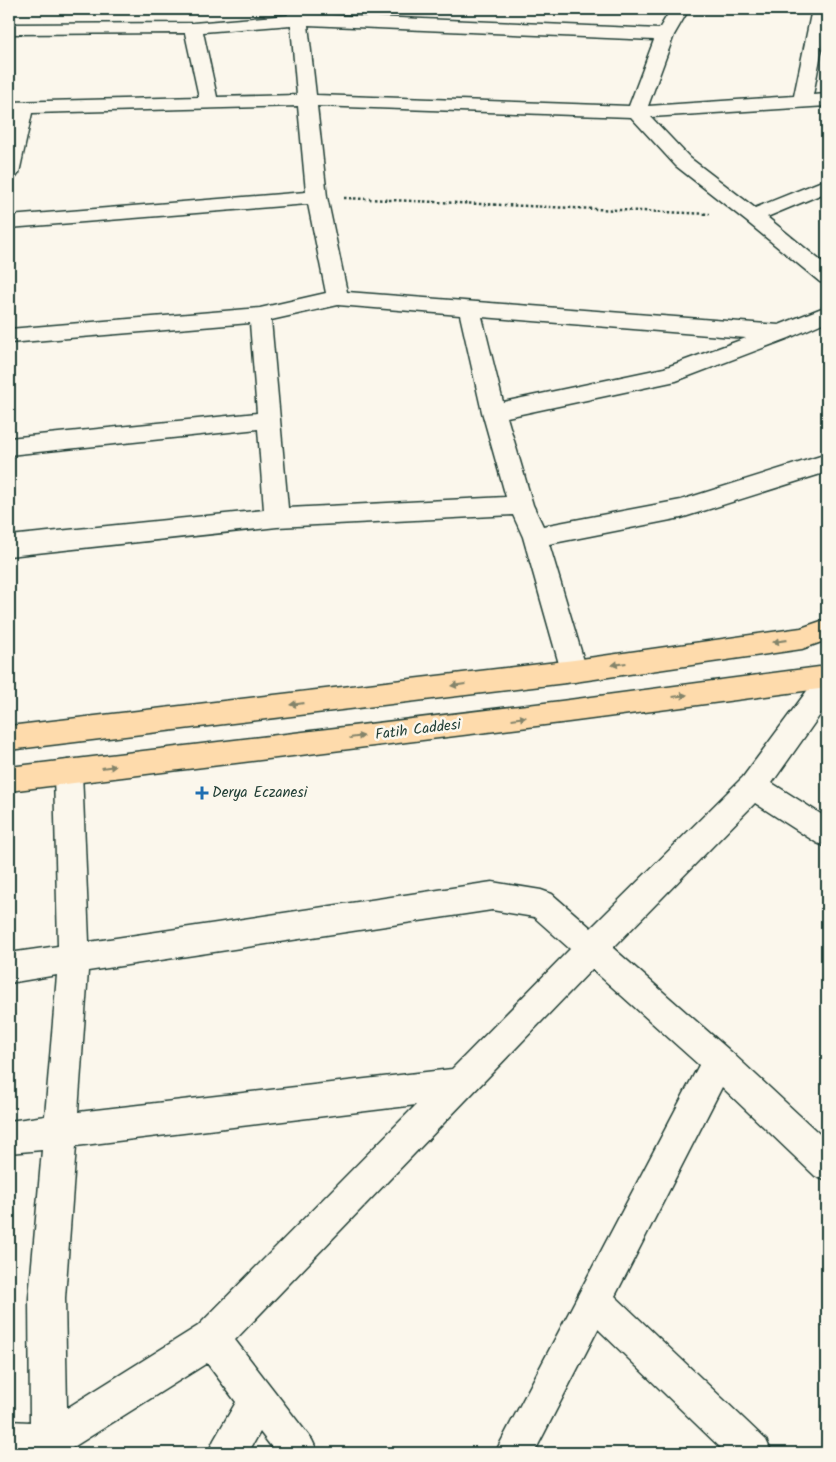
<svg xmlns="http://www.w3.org/2000/svg" width="836" height="1462" font-family="Kalam,sans-serif">
	<rect width="100%" height="100%" fill="#fbf7ec"/>
	<filter id="ink" filterUnits="userSpaceOnUse"><feTurbulence type="fractalNoise" baseFrequency=".02" numOctaves="2"/><feDisplacementMap in="SourceGraphic" scale="10" xChannelSelector="R" yChannelSelector="G"/><feConvolveMatrix kernelMatrix="1 2 1 2 8 2 1 2 1" color-interpolation-filters="sRGB"/></filter>
	<g filter="url(#ink)">
		<g fill="none" stroke-linecap="round" stroke-linejoin="round">
			<g stroke="#1f3d34" stroke-width="3">
				<g id="minor">
					<path d="M286,9H304L306,14L659,29L671,9H689L674,35L648,106L794,96L812,9H827V22L813,95L827,94V106L651,117L690,158L755,208L827,179V192L767,217L827,266V284L820,282L746,221L676,166L631,117L317,106L327,197L347,292L779,325L827,306V321L789,338L676,381L507,417L533,505L543,526L681,500L827,454V472L681,518L549,544L587,671L583,679L574,682L565,679L561,671L523,537L513,515L277,527L9,556V536L264,510L258,429L9,455V438L257,413L250,323L9,343V329L260,308L326,293L308,204L9,228V216L306,192L298,106L32,113L19,173L16,177L9,179V132L13,114H9V102L199,97L185,33L9,34V24L193,23L288,15ZM291,25L297,95L217,97L203,32ZM308,25L654,40L629,106L316,95ZM338,305L460,315L482,412L506,497L288,508L271,320ZM482,317L746,338L664,368L503,402Z"/>
					<path d="M827,673V705L772,783L827,818V847L817,843L755,803L613,948L729,1050L827,1141V1181L815,1176L722,1087L615,1296L766,1440L772,1453H726L598,1329L534,1453H495L699,1065L592,969L235,1340L312,1440L318,1453H276L260,1432L248,1453H208L214,1440L236,1402L207,1363L64,1453H9V1421L30,1422L29,1298L42,1150L9,1153V1121L45,1116L57,975L9,983V953L58,946L54,772L58,763L68,760L78,763L82,772L89,942L492,882L541,890L552,894L591,928L743,777L818,676ZM492,910L534,917L570,949L452,1069L78,1112L88,971ZM416,1105L198,1326L67,1408L65,1298L76,1146Z"/>
				</g>
			</g>
			<g stroke="#1f3d34" stroke-width="3">
				<g id="major">
					<path d="M827,619V640L802,649L574,682L9,750V726L574,660L801,628Z"/>
					<path d="M827,666V688L561,723L9,791V767L561,701Z"/>
				</g>
			</g>
			<path stroke="#1f3d34" stroke-width="2.5" stroke-dasharray="2.5 2.5" stroke-linecap="butt" d="M344,198L710,214"/>
			<use href="#minor" fill="#fbf7ec" fill-rule="evenodd"/>
			<use href="#major" fill="#fedbac" fill-rule="evenodd"/>
		</g>
		<defs><path id="oneway-solid" d="M-6-.8H1V-3.2L6.5 0L1 3.2V.8H-6Z" transform="scale(1.25)"/></defs>
		<g fill="#83846a">
			<use href="#oneway-solid" transform="translate(780 641) rotate(172)"/>
			<use href="#oneway-solid" transform="translate(619 664) rotate(172)"/>
			<use href="#oneway-solid" transform="translate(458 685) rotate(173)"/>
			<use href="#oneway-solid" transform="translate(680 696) rotate(-8)"/>
			<use href="#oneway-solid" transform="translate(297 704) rotate(173)"/>
			<use href="#oneway-solid" transform="translate(519 718) rotate(-7)"/>
			<use href="#oneway-solid" transform="translate(357 737) rotate(-7)"/>
			<use href="#oneway-solid" transform="translate(109 767) rotate(-7)"/>
		</g>
	</g>
	<path fill="#1f6fb2" stroke="#fbf7ec" stroke-width="2" d="M199.5 785.5h5v5h5v5h-5v5h-5v-5h-5v-5h5z"/>
	<g text-anchor="middle" dominant-baseline="central" stroke-width="5" stroke-linejoin="round" paint-order="stroke">
		<g font-size="15" fill="#1f3d34" stroke="#fbf7ec">
			<text transform="translate(418 730) rotate(-7)">Fatih Caddesi</text>
		</g>
		<g font-size="15" fill="#1f3d34" stroke="#fbf7ec" text-anchor="start">
			<text x="212" y="793">Derya Eczanesi</text>
		</g>
	</g>
	<rect width="836" height="1462" fill="none" stroke="#fbf7ec" stroke-width="30"/>
	<rect x="15" y="15" width="806" height="1432" fill="none" stroke="#1f3d34" stroke-width="2" filter="url(#ink)"/>
</svg>
